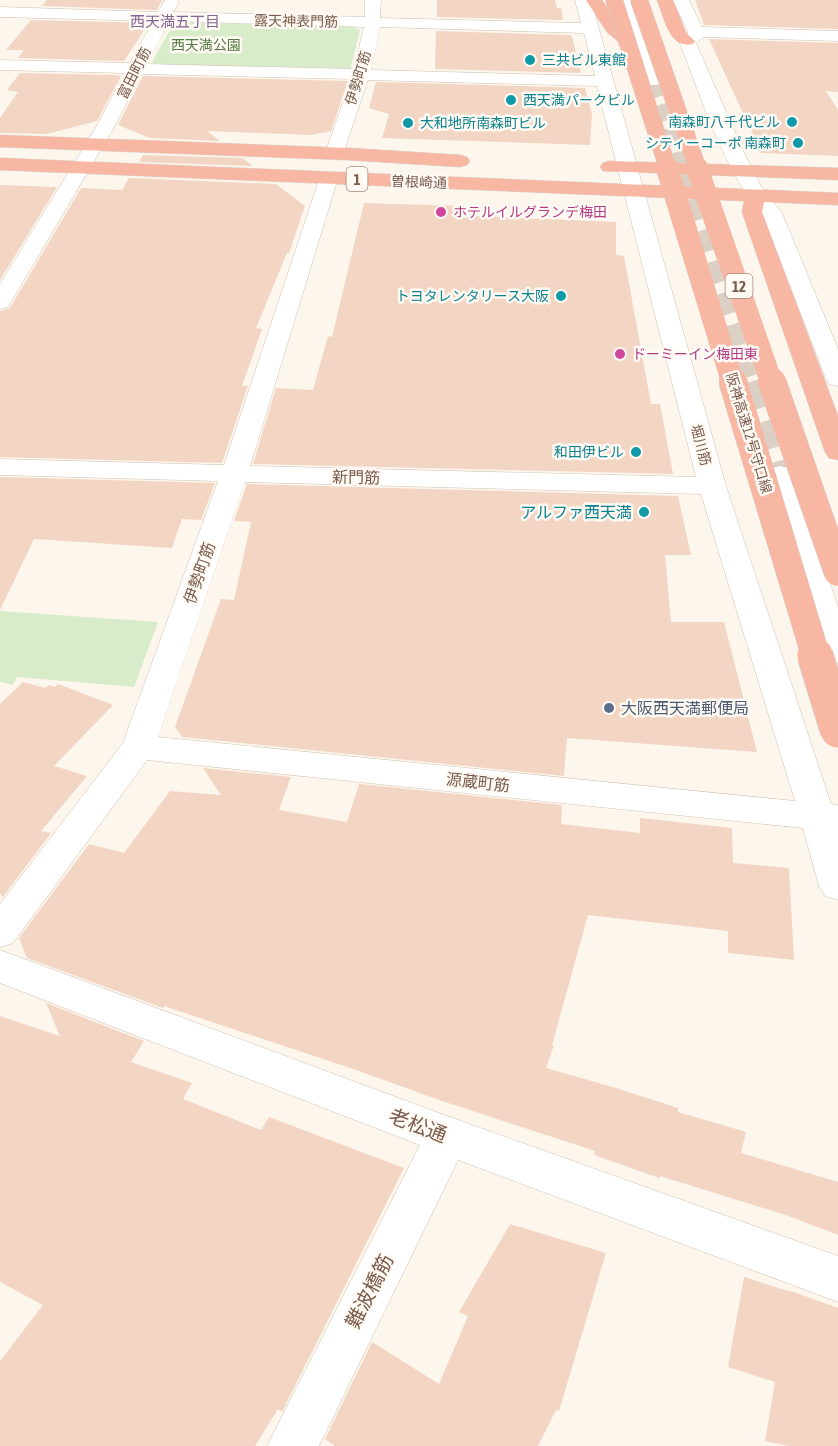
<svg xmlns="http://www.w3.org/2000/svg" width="838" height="1446" font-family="'Asap Condensed','Noto Sans JP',sans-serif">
	<rect width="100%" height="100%" fill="#fdf6ec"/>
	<g fill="#d8ecc9">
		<path d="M183,22L353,27L360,30L350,71L159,66L152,62L173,25Z"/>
		<path d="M0,611L158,622L134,687L17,677L13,685L0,682Z"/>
	</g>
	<g fill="#f3d5c3">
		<path d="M47,0H162L157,10L42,6Z"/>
		<path d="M437,0H555L557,8H561L563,20L437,17Z"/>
		<path d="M695,0H838V29L704,25Z"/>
		<path d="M31,20L149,23L124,61L18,58L24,50H6Z"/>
		<path d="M436,31L569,35L572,36L581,73L435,69Z"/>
		<path d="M709,39L838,43V92L826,91L838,110V156L761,153Z"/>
		<path d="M20,73L114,75L121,76L97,121L46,134L0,133V118L18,92L7,90Z"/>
		<path d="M143,76L348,81L331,131L311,135L207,131L220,141L150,138L118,125Z"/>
		<path d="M376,82L585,88L592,114L590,145L382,138L389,114L369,108Z"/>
		<path d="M143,155L242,158L253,166L139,162Z"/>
		<path d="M129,178L276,184L305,206L289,253H287L256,328L262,329L242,386H248L222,463L0,457V311L10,308L81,188L122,190Z"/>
		<path d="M0,185L57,187L0,280Z"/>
		<path d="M364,203L461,206L459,215L616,222V255L624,256L651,404H660L673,474L253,464L276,388L313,390L328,336L332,337Z"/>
		<path d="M0,477L215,483L201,520L182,519L172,548L34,539L0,610Z"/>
		<path d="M247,484L678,496L691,555H665L671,622H724L757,752L567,738L564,776L182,737L175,727L221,599L234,600L251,522L234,521Z"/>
		<path d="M23,682L45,688L49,685L55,687L58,684L113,705L54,766L87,776L41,831L51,833L2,898L0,892V704Z"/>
		<path d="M203,768L291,777L279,810L347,822L359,784L562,805L561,824L640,833V818L732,828L733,863L789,868L794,960L728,953V931L588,915L552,1045H554L546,1068L616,1088L678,1108V1112L746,1132L741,1153L838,1182V1235L786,1215L660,1176L659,1178L594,1155L595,1151L442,1101L356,1070L164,1006L163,1008L27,958L19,938L89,844L124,853L170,791L221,795Z"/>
		<path d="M46,1003L144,1041L131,1062L192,1083L183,1099L261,1130L269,1117L404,1168L282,1412L278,1409L255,1446H0V1361L43,1305L0,1282V1016L60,1036Z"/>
		<path d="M510,1224L606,1253L559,1411L556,1410L538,1446H335L325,1439L372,1342L439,1384L468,1316L459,1312Z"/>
		<path d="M744,1277L791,1292V1291L838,1308V1446H789L765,1441L775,1382L728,1367Z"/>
	</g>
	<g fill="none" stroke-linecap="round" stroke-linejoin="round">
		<path stroke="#dcd0c4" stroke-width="17" stroke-dasharray="17 8" stroke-linecap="butt" d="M652,81L681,169"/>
		<path stroke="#dcd0c4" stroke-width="22" stroke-dasharray="22 11" stroke-linecap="butt" d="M680,168L751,384"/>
		<path stroke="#dcd0c4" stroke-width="28" stroke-dasharray="28 14" stroke-linecap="butt" d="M750,382L780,474"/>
		<g stroke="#d1beb0" stroke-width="1">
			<g id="minor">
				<path d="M165,0H177L179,2L173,12L365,17V0H381L380,18L581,23L575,0H591L726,486L831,804L838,805V900L825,896L819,886L803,828L147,760L13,943L0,947V904L123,743L218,481L0,475V459L224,465L321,174H335L338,178L250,466L696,477L597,86L368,80L343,154L341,158H327L325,154L351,79L142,74L113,129L11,302L8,307L0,309V284L95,129L125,73L0,70V60L130,63L153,21L0,17V7L158,12ZM169,21L364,27L354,69L147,64ZM380,27L584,33L595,76L371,70ZM245,482L701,494L795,801L158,737Z"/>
				<path d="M615,0H631L661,81L658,85H646L643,81Z"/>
				<path d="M673,0H689L702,27L838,31V41L704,37L696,43L745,155L764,192L782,213L838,349V386L829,384L826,379L763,215C725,174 700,94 679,41L688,35V32Z"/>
				<path d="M780,466L789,468L793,474L838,607V663L827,660L822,653L767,474L771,468Z"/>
				<path d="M0,950L447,1116L838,1256V1302L458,1160L319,1446H267L420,1145L0,983Z"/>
			</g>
		</g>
		<g stroke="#dad1cd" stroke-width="1">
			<g id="highway">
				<path d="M586,0H602L619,26L636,42L634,45H622L607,32Z"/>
				<path d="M657,0H673L686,33L695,41L693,44C669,50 664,16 657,0Z"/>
				<path d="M0,135L348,148L460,155L467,157L470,161L467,165L460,167L348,160L0,147Z"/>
				<path d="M0,158L838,193V205L764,202L762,212L838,416V460L829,458L825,452L742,212L744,201L0,170Z"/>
				<path d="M610,161L838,168V180L603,171L600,167L603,163Z"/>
			</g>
		</g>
		<use href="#minor" fill="#fff" fill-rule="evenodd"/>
		<use href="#highway" fill="#f7b7a3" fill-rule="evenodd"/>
		<g stroke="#dad1cd" stroke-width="18" stroke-linecap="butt">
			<g id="highway-bridge-far3">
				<path d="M614,0L668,169"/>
				<path d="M639,0L698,169"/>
			</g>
		</g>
		<g stroke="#dad1cd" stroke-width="22" stroke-linecap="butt">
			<g id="highway-bridge-far2">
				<path d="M667,168L733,384"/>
				<path d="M697,168L772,384"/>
			</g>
		</g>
		<g stroke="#dad1cd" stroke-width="29" stroke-linecap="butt">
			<g id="highway-bridge-far1">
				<path d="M733,382L816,657"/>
				<path d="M772,382L838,572"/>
			</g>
		</g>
		<g stroke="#dad1cd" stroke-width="37" stroke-linecap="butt">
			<path id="highway-bridge" d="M815,655L838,730"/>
		</g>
		<use href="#highway-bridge-far3" stroke="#f7b7a3" stroke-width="17"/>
		<use href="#highway-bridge-far2" stroke="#f7b7a3" stroke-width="22"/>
		<use href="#highway-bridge-far1" stroke="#f7b7a3" stroke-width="28"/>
		<use href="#highway-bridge" stroke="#f7b7a3" stroke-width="35"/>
	</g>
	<g fill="#0f9aa8" stroke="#fffaf3" stroke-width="2">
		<circle cx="530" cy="60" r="6"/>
		<circle cx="511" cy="100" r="6"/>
		<circle cx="792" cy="122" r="6"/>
		<circle cx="408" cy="123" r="6"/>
		<circle cx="798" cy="143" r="6"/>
		<circle cx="561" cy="296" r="6"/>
		<circle cx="636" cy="452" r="6"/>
		<circle cx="644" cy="512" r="6"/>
	</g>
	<g fill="#d1479c" stroke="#fffaf3" stroke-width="2">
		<circle cx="441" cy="212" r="6"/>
		<circle cx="620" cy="354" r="6"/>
	</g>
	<circle fill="#5c6f8a" stroke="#fffaf3" stroke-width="2" cx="609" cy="708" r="6"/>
	<g text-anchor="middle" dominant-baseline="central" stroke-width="5" stroke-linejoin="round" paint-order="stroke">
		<g font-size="14" fill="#7a5c4d" stroke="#fffaf3">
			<text transform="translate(296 21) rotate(1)">露天神表門筋</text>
			<text transform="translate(134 73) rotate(-63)">富田町筋</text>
			<text transform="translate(358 78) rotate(-73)">伊勢町筋</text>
			<text transform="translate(419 182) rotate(2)">曽根崎通</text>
			<text transform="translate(749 433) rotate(73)">阪神高速12号守口線</text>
			<text transform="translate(701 445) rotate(75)">堀川筋</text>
		</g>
		<g font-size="14" fill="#537a41" stroke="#fffaf3">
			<text x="206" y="45">西天満公園</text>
		</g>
		<g font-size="14" fill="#0d838f" stroke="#fffaf3" text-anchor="end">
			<text x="542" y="60" text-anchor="start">三共ビル東館</text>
			<text x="523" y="100" text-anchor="start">西天満パークビル</text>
			<text x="780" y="122">南森町八千代ビル</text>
			<text x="420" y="123" text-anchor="start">大和地所南森町ビル</text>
			<text x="786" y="143">シティーコーポ 南森町</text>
			<text x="549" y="296">トヨタレンタリース大阪</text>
			<text x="624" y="452">和田伊ビル</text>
		</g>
		<g font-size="14" fill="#b23c85" stroke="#fffaf3" text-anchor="start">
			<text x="453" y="212">ホテルイルグランデ梅田</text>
			<text x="632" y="354">ドーミーイン梅田東</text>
		</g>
		<g font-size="15" fill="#846695" stroke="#fffaf3">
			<text x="175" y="21">西天満五丁目</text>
		</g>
		<g fill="#fffaf3" stroke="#a28b7f" stroke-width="1.5">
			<rect x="346.5" y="167" width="21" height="24" rx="4.5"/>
			<rect x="725.5" y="274" width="27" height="24" rx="4.5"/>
		</g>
		<g font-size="15" font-weight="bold" fill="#7a5c4d">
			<text x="357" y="179">1</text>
			<text x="739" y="286">12</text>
		</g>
		<g font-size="16" fill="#7a5c4d" stroke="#fffaf3">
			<text transform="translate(356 477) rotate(1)">新門筋</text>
			<text transform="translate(199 573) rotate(-71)">伊勢町筋</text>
			<text transform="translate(478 782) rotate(6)">源蔵町筋</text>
		</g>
		<g font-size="16" fill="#0d838f" stroke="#fffaf3" text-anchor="end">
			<text x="632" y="512">アルファ西天満</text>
		</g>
		<g font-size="16" fill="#4e5e75" stroke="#fffaf3" text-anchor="start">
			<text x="621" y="708">大阪西天満郵便局</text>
		</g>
		<g font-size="20" fill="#7a5c4d" stroke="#fffaf3">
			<text transform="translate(418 1125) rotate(21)">老松通</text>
			<text transform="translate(369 1291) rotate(-63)">難波橋筋</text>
		</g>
	</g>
</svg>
